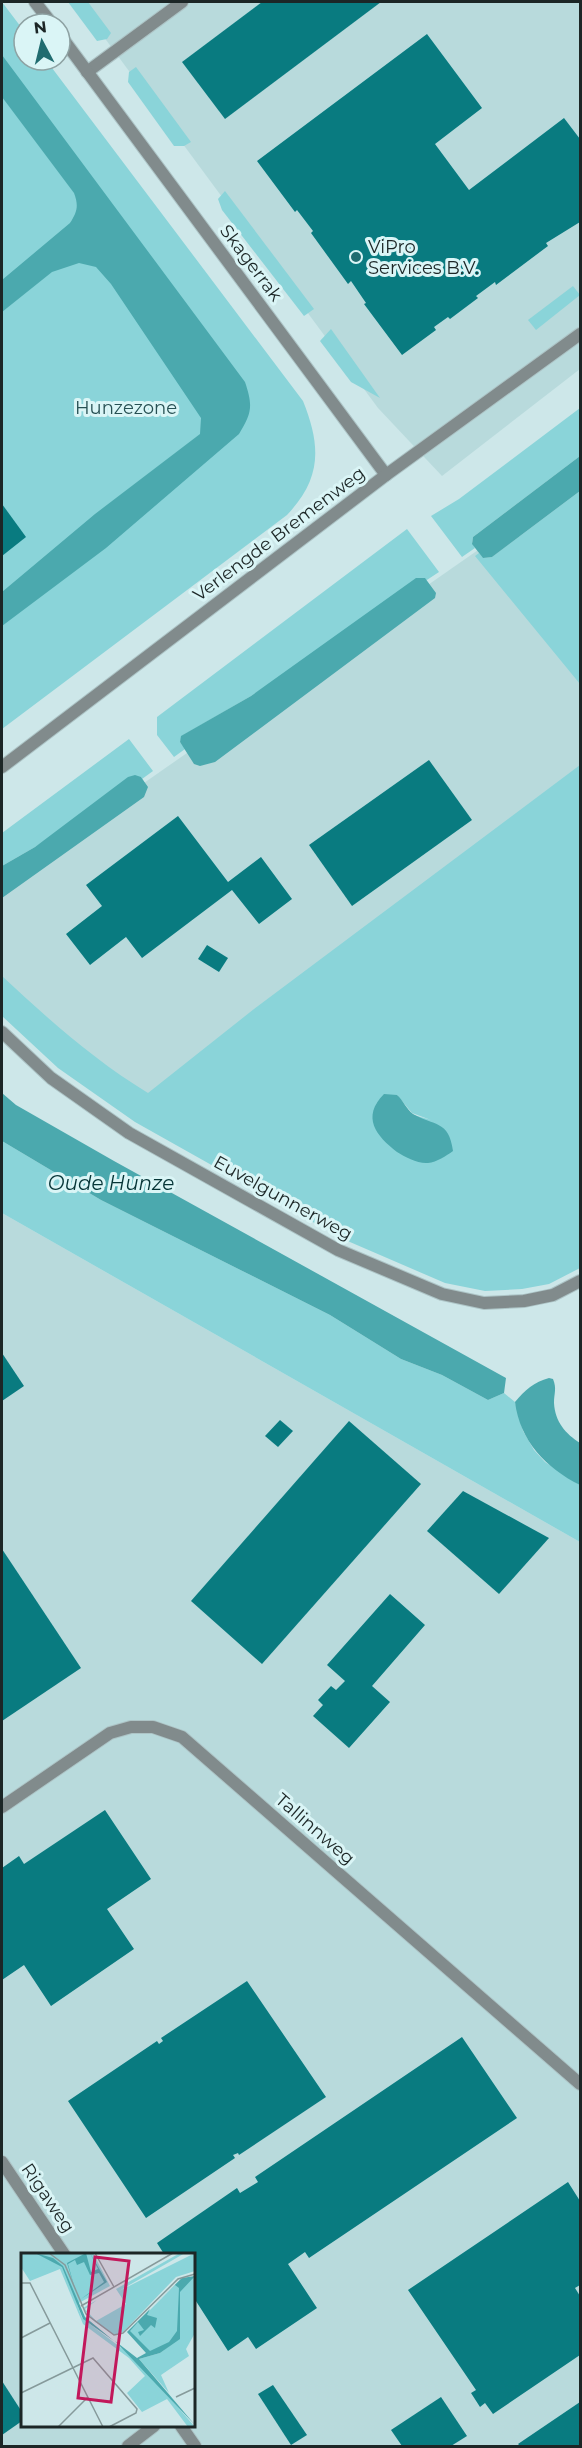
<svg xmlns="http://www.w3.org/2000/svg" width="582" height="2448" font-family="Montserrat,sans-serif">
	<rect width="100%" height="100%" fill="#cde7e9"/>
	<g fill="#b8dadc" fill-rule="evenodd">
		<path d="M78,2H580V369L442,476L378,408Z"/>
		<path d="M511,527L580,604V807L164,1115L85,1058L2,980V882Z"/>
		<path d="M2,1213L580,1542V2446H2ZM22,2254H194V2426H22Z"/>
	</g>
	<g fill="#8ad4d9" fill-rule="evenodd">
		<path d="M2,2L24,31V60H46L303,401C321,446 322,478 287,515L2,729Z"/>
		<path d="M68,2H88L111,33L107,39L97,41Z"/>
		<path d="M136,67L191,142L184,146H174L128,82L129,72Z"/>
		<path d="M225,191L314,309L304,316L222,210L218,199Z"/>
		<path d="M573,286L580,295L536,330L528,320Z"/>
		<path d="M331,329L380,398L351,382L320,341Z"/>
		<path d="M580,408V456L473,537L472,543L475,548L462,557L431,516L459,499Z"/>
		<path d="M580,491V684L475,556L479,553L483,558L492,557Z"/>
		<path d="M407,529L439,572L251,696L182,736L180,742L185,749L174,757L157,735V717Z"/>
		<path d="M129,739L153,771L142,779L141,777L35,847L2,866V833Z"/>
		<path d="M580,765V1268L549,1284L522,1289L485,1291L445,1283L343,1239L135,1122L58,1068L2,1016V976C48,1019 94,1060 148,1093L254,1009ZM397,1095L412,1113L431,1120L376,1104Z"/>
		<path d="M2,1141L101,1200L330,1315L401,1359L442,1375L488,1400L504,1393L515,1402L523,1431L534,1450L545,1462L580,1485V1542L2,1213Z"/>
	</g>
	<g fill="#4ba9ae">
		<path d="M2,55L245,382C253,406 252,413 239,434L106,548L2,626V592L95,514L200,434L201,418L111,284L96,267L79,263L52,272L2,312V280L70,223C77,212 79,206 74,193L2,97Z"/>
		<path d="M580,456V491L492,557L483,558L472,544L473,537Z"/>
		<path d="M416,578H425L436,593L435,598L215,762L200,766L194,764L180,742L181,736L251,696Z"/>
		<path d="M135,775L141,777L148,787L144,797L2,898V866L35,847L128,777Z"/>
		<path d="M2,1093L16,1105L114,1161L506,1378L504,1393L488,1400L442,1375L401,1359L330,1315L101,1200L2,1141Z"/>
		<path d="M384,1094L397,1095C403,1100 407,1110 413,1114C434,1126 449,1120 453,1151C446,1156 437,1162 428,1163C418,1164 405,1157 397,1152C376,1136 361,1117 384,1094Z"/>
		<path d="M549,1378L553,1379C557,1389 554,1393 554,1403C555,1422 566,1434 580,1443V1485C546,1468 520,1441 515,1402C525,1390 534,1382 549,1378Z"/>
	</g>
	<g fill="#097b80">
		<path d="M262,2H381L225,119L182,62Z"/>
		<path d="M427,34L482,108L435,144L469,190L564,118L580,139V222L546,243L548,246L496,285L495,282L476,296L478,298L450,319L448,317L434,327L436,330L402,355L364,304L366,303L351,281L348,284L311,233L313,231L297,210L295,212L257,161Z"/>
		<path d="M2,504L26,537L2,556Z"/>
		<path d="M429,760L472,820L352,906L309,845Z"/>
		<path d="M178,816L228,882L261,857L292,899L259,924L232,890L142,958L126,937L90,965L66,934L102,906L86,885Z"/>
		<path d="M207,945L228,958L219,972L198,959Z"/>
		<path d="M2,1353L24,1386L2,1401Z"/>
		<path d="M280,1420L293,1431L278,1447L265,1436Z"/>
		<path d="M349,1421L421,1484L262,1664L191,1601Z"/>
		<path d="M463,1491L549,1538L499,1594L427,1531Z"/>
		<path d="M2,1549L81,1668L2,1721Z"/>
		<path d="M390,1594L425,1625L372,1686L390,1702L349,1748L313,1716L323,1705L318,1700L331,1686L336,1690L345,1681L327,1665Z"/>
		<path d="M105,1810L151,1879L107,1909L134,1949L51,2006L24,1965L2,1980V1868L19,1856L24,1864Z"/>
		<path d="M247,1981L326,2097L239,2155L238,2153L233,2155L235,2158L146,2218L68,2101L157,2041L159,2044L163,2041L161,2038Z"/>
		<path d="M462,2037L517,2118L309,2258L305,2252L288,2264L317,2308L256,2349L248,2337L228,2351L194,2298V2254H164L157,2243L237,2188L240,2193L258,2182L255,2177Z"/>
		<path d="M568,2182L580,2201V2285L575,2288L580,2296V2355L493,2414L485,2403L480,2407L471,2393L476,2390L408,2290Z"/>
		<path d="M2,2381L22,2412V2421L2,2435Z"/>
		<path d="M273,2385L307,2435L291,2445L258,2394Z"/>
		<path d="M441,2397L467,2436L451,2446H402L391,2430Z"/>
		<path d="M580,2402V2446H520L518,2444Z"/>
	</g>
	<g fill="none" stroke-linecap="round" stroke-linejoin="round">
		<g stroke="#adc4c6" stroke-width="14">
			<path id="lane" d="M87,72L182,2"/>
		</g>
		<g stroke="#adc4c6" stroke-width="14">
			<g id="street">
				<path d="M35,2L52,24"/>
				<path d="M60,35L386,475"/>
				<path d="M2,767L386,475L580,334"/>
				<path d="M2,1032L51,1078L129,1133L338,1250L442,1294L484,1303L524,1301L553,1295L580,1281"/>
				<path d="M2,1807L110,1733L131,1727H153L182,1737L580,2084"/>
				<path d="M2,2162L64,2254"/>
				<path d="M181,2426L195,2446"/>
				<path d="M128,2446L154,2426"/>
			</g>
		</g>
		<use href="#lane" stroke="#818b8c" stroke-width="12"/>
		<use href="#street" stroke="#818b8c" stroke-width="12"/>
	</g>
	<circle fill="#206c70" stroke="#daf5f6" stroke-width="2" cx="356" cy="257" r="6"/>
	<g text-anchor="middle" dominant-baseline="central" stroke-width="6" stroke-linejoin="round" paint-order="stroke">
		<g font-size="18" fill="#1c2626" stroke="#daf5f6" text-anchor="start">
			<text x="368" y="247">ViPro<tspan x="368" dy="21">Services B.V.</tspan></text>
		</g>
		<g font-size="18" fill="#1c2626" stroke="#daf5f6">
			<text transform="translate(251 263) rotate(53)">Skagerrak</text>
			<text transform="translate(279 534) rotate(-37)">Verlengde Bremenweg</text>
			<text transform="translate(283 1198) rotate(29)">Euvelgunnerweg</text>
			<text transform="translate(315 1829) rotate(41)">Tallinnweg</text>
			<text transform="translate(48 2198) rotate(56)">Rigaweg</text>
		</g>
		<g font-size="18" fill="#265053" stroke="#daf5f6">
			<text x="126" y="408">Hunzezone</text>
		</g>
		<g font-size="20" font-style="italic" fill="#063537" stroke="#daf5f6">
			<text x="111" y="1183">Oude Hunze</text>
		</g>
	</g>
	<g transform="translate(21 2253)">
		<rect width="174" height="174" fill="#cde7e9"/>
		<path d="M0,0H72L89,33L56,51L61,65L116,107L174,174H167L146,146L121,159L106,140L124,123L108,105L62,71L39,16L9,28L0,14ZM159,0H164L98,38L174,0V18L155,24L102,79L93,82L74,69L62,55L76,47L64,56L75,68L105,51L95,36ZM174,24V80L165,96L168,103L140,122L148,140L118,106L139,100L151,91L130,100L107,79L160,26Z" fill="#8ad4d9"/>
		<path d="M14,0L32,5L42,13L64,64L93,88L62,66L41,14ZM65,0L70,19L77,16L69,0L86,29L60,46L83,29L78,20L69,22L63,9L56,12L54,7L47,11L54,36L46,10ZM174,23L159,39V86L139,100L118,106L174,172L94,88L116,105L125,100L106,79L129,56L126,62L136,65L134,75L130,72L119,83L117,79L123,77L117,69L109,78L129,98L148,89L156,78L158,35L154,32L132,53L161,25Z" fill="#4ba9ae"/>
		<path fill="none" stroke="#869a9b" stroke-width="1.5" d="M28,0L44,12L65,61L93,82L102,80L157,26L174,21M74,0L93,34M0,30H9L82,174M60,53L152,0M0,85L29,70M0,140L72,105L116,156L115,160L88,174M155,144L174,135M37,174L67,144"/>
		<path fill="#c2185b" fill-opacity="0.15" stroke="#c2185b" stroke-width="3" d="M74,4L108,8L90,149L57,145Z"/>
		<rect width="174" height="174" fill="none" stroke="#1c2626" stroke-width="3"/>
	</g>
	<rect width="582" height="2448" fill="none" stroke="#1c2626" stroke-width="6"/>
	<g transform="translate(42 42) rotate(353)"><circle r="28" fill="#daf5f6" stroke="#8ea2a3" stroke-width="1.5"/>
	<path d="M0-4.5L10 22L0 15L-10 22Z" fill="#206c70"/>
	<text y="-9" font-size="16" font-weight="bold" text-anchor="middle" fill="#1c2626">N</text>
	</g>
</svg>
